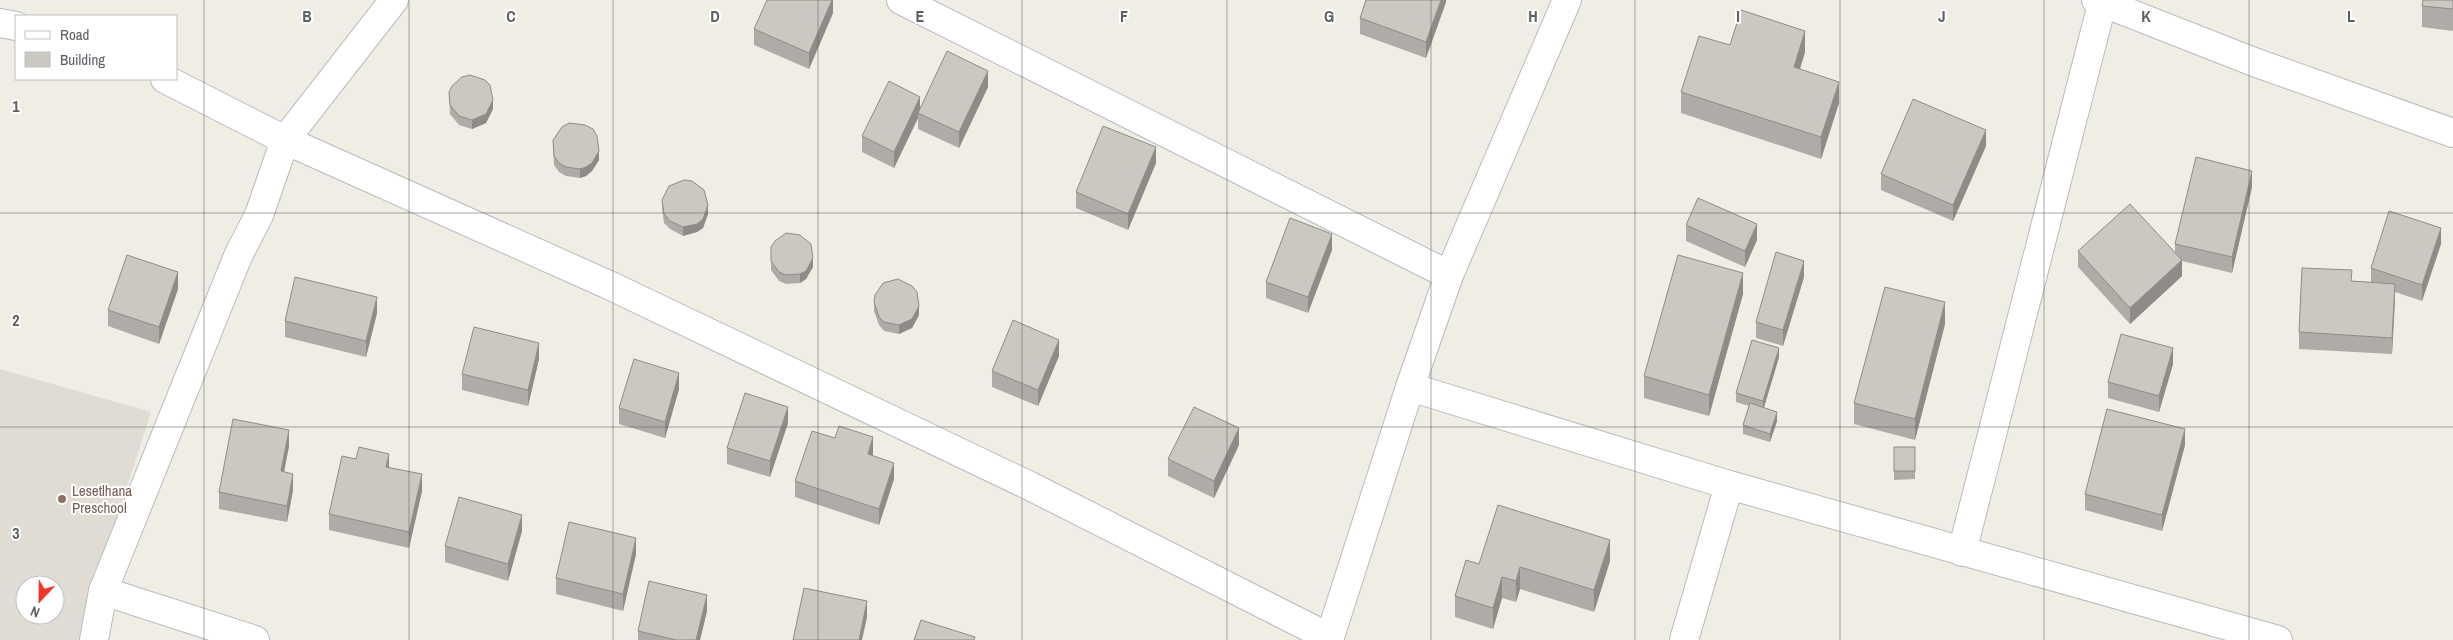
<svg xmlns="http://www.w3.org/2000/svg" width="2453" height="640" font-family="'Archivo Narrow',sans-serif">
	<rect width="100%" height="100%" fill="#f0ede5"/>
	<path fill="#e0dcd3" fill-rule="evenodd" d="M0,369L151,412L78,640H0ZM25,585H55V615H25Z"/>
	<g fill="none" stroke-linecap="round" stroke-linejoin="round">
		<g stroke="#b8bbbf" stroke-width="30">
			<g id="minor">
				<path d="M901,0L1449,275"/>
				<path d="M2096,0L2254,62L2453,133"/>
				<path d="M0,23L16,26"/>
				<path d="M165,79L285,140L611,286L1030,486L1330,638"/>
				<path d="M1410,387L1729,485L2278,640"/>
				<path d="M1962,552L2103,0"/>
				<path d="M103,591L255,640"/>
				<path d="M94,640L103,591L238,256L259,215L285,140L394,0"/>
				<path d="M1329,640L1410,387L1449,275L1567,0"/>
				<path d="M1684,640L1729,485"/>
			</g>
		</g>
		<use href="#minor" stroke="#fff" stroke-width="28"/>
	</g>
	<g fill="#afaca7">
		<path d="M833,0V13L809,69L754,45V29Z"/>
		<path d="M1446,0V2L1426,58L1360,34V18Z"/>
		<path d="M2453,0V31L2422,27V6Z"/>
		<path d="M1730,45L1805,52L1800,69L1839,103L1821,159L1681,113V92Z"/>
		<path d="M988,87L959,148L918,129V118L894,168L862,152V136L920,107Z"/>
		<path d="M449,92L493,109L486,123L472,129L459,125L450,114Z"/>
		<path d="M553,140L599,160L592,171L586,176L580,178L566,176L559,172L554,165Z"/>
		<path d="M1986,146L1953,221L1881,190V174Z"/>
		<path d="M1156,163L1128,230L1076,208V192Z"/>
		<path d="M2252,187L2232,273L2182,261V276L2130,324L2078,267V251L2175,252V244Z"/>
		<path d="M662,200L708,214L703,228L697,232L683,236L670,229L664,223L662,208Z"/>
		<path d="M1686,225L1757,240L1745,267L1686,241Z"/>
		<path d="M2441,244L2422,301L2395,292L2392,354L2299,349V332L2352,281L2371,282V268Z"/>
		<path d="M771,247L813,267L806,279L800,283L786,284L779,281L771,270Z"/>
		<path d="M1332,250L1308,313L1266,298V282Z"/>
		<path d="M1804,277L1783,346L1756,338V322Z"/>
		<path d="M178,289L159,344L108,326V310Z"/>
		<path d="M1743,294L1709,416L1644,398V376Z"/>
		<path d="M874,302L919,315L912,328L899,334L884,331L879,325L874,311Z"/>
		<path d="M377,313L366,357L285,337V321Z"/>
		<path d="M1945,324L1915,440L1854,424V403Z"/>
		<path d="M1059,356L1038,406L992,387V371Z"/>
		<path d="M1779,357L1764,408L1777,421L1770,442L1743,434V425L1749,406L1736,402V393Z"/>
		<path d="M539,359L528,406L462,390V374Z"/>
		<path d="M2173,364L2159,412L2108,398V382Z"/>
		<path d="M679,389L665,438L619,424V408Z"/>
		<path d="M788,423L770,477L727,464V448Z"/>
		<path d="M1239,445L1214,498L1168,476V459Z"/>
		<path d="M2185,445L2162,531L2085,510V494Z"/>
		<path d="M289,446L284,471L293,490L287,522L219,509V492Z"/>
		<path d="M1894,447H1915V479L1894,480Z"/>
		<path d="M873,454V456L894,479L879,525L795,497V481Z"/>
		<path d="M389,467L422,491L409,548L329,530V514Z"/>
		<path d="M522,531L508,581L445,562V546Z"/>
		<path d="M636,554L623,611L556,594V578Z"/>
		<path d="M1610,561L1594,612L1520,589L1516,602L1502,598L1493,629L1455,617V596L1479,564Z"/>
		<path d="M707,611L700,640H638V631Z"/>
	</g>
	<g fill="#8e8c88">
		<path d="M832,0H833V13L809,69V53Z"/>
		<path d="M1441,0H1446V2L1426,58V42Z"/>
		<path d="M1805,31V52L1794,88V67Z"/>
		<path d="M988,71V87L959,148V132Z"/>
		<path d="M1839,82V103L1821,159V137Z"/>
		<path d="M920,97V113H918V118L894,168V152Z"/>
		<path d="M493,100V109L486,123L472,129V120Z"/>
		<path d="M1986,130V146L1953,221V205Z"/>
		<path d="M1156,147V163L1128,230V214Z"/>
		<path d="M599,151V160L592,171L586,176L580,178V169Z"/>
		<path d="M2252,171V187L2232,273V257Z"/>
		<path d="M708,205V214L703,228L697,232L683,236V227Z"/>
		<path d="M1757,224V240L1745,267V251Z"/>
		<path d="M2441,228V244L2422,301V285Z"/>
		<path d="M1332,234V250L1308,313V297Z"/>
		<path d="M813,258V267L806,279L800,283V274Z"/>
		<path d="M2182,260V276L2130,324V308Z"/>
		<path d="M1804,261V277L1783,346V330Z"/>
		<path d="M178,272V289L159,344V327Z"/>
		<path d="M1743,273V294L1709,416V395Z"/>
		<path d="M2395,284V300L2392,354V338Z"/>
		<path d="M377,297V313L366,357V341Z"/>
		<path d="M1945,302V324L1915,440V419Z"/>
		<path d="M919,306V315L912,328L899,334V325Z"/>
		<path d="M1059,340V356L1038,406V390Z"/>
		<path d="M539,343V359L528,406V390Z"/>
		<path d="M1779,348V357L1763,410V401Z"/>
		<path d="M2173,348V364L2159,412V396Z"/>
		<path d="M679,373V389L665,438V422Z"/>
		<path d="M788,407V423L770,477V461Z"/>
		<path d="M1777,412V421L1770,442V434Z"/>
		<path d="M1239,428V445L1214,498V481Z"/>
		<path d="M2185,429V445L2162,531V515Z"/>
		<path d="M289,430V446L281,487V471Z"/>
		<path d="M873,437V454L868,470V454Z"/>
		<path d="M389,454V470L386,467Z"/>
		<path d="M894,463V479L879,525V509Z"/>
		<path d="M293,474V490L287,522V506Z"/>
		<path d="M422,474V491L409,548V532Z"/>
		<path d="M522,515V531L508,581V564Z"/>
		<path d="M636,538V554L623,611V594Z"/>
		<path d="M1610,540V561L1594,612V590Z"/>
		<path d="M1520,567V589L1516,602V581Z"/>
		<path d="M1502,577V598L1493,629V608Z"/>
		<path d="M707,595V611L700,640H696Z"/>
		<path d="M867,601V617L862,640H859Z"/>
	</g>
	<g fill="#cbc8c2" stroke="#8e8c88">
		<path d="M767,0H832L809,53L754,29Z"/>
		<path d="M1366,0H1441L1426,42L1360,18Z"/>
		<path d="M2423,0H2453V9L2422,6Z"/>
		<path d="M1741,10L1805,31L1794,67L1839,82L1821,137L1681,92L1699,36L1730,45Z"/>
		<path d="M947,51L988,71L959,132L918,113Z"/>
		<path d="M470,75L485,80L490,85L493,100L486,114L472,120L459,116L450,105L449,92L452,86L462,77Z"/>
		<path d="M889,81L920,97L894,152L862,136Z"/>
		<path d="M1913,99L1986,130L1953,205L1881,174Z"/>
		<path d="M569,123L585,125L593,129L597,136L599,151L592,163L586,167L580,169L566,167L559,163L554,156L553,140L562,127Z"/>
		<path d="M1103,126L1156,147L1128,214L1076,192Z"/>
		<path d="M2196,157L2252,171L2232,257L2175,244Z"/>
		<path d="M684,180L692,181L704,190L708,205L703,219L697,224L683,227L670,221L664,214L662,200L669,186Z"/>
		<path d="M1698,198L1757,224L1745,251L1686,225Z"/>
		<path d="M2130,204L2182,260L2130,308L2078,251Z"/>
		<path d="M2389,211L2441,228L2422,285L2371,268Z"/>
		<path d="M1290,218L1332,234L1308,297L1266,282Z"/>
		<path d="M786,233L800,235L811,244L813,258L806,271L800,274L786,275L779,272L771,261V247L775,241Z"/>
		<path d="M1776,252L1804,261L1783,330L1756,322Z"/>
		<path d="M127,255L178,272L159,327L108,310Z"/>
		<path d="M1678,255L1743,273L1709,395L1644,376Z"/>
		<path d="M2302,268L2352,270L2351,281L2395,284L2392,338L2299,332Z"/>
		<path d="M295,277L377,297L366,341L285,321Z"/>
		<path d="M898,279L912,286L917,292L919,306L912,319L899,325L884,322L879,317L874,302L875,295L883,283Z"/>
		<path d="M1885,287L1945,302L1915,419L1854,403Z"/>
		<path d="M1013,320L1059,340L1038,390L992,371Z"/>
		<path d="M474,327L539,343L528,390L462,374Z"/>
		<path d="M2121,334L2173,348L2159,396L2108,382Z"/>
		<path d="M1752,340L1779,348L1763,401L1736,393Z"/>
		<path d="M634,359L679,373L665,422L619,408Z"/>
		<path d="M745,393L788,407L770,461L727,448Z"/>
		<path d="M1750,403L1777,412L1770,434L1743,425Z"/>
		<path d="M1194,407L1239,428L1214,481L1168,459Z"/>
		<path d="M2107,409L2185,429L2162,515L2085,494Z"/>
		<path d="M233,419L289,430L281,471L293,474L287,506L219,492Z"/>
		<path d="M839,426L873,437L868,454L894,463L879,509L795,481L812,431L835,438Z"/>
		<path d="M359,447L389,454L386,467L422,474L409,532L329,514L342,456L356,459Z"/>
		<rect x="1894" y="447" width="21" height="24"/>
		<path d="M459,497L522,515L508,564L445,546Z"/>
		<path d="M1498,505L1610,540L1594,590L1520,567L1516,581L1502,577L1493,608L1455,596L1466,560L1479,564Z"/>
		<path d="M569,522L636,538L623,594L556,578Z"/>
		<path d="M649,581L707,595L696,640H676L638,631Z"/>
		<path d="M804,588L867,601L859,640H793Z"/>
		<path d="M921,620L975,637L974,640H914Z"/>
	</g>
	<path fill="none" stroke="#5d6166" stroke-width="1" stroke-opacity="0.55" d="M204,0V640M409,0V640M613,0V640M818,0V640M1022,0V640M1227,0V640M1431,0V640M1635,0V640M1840,0V640M2044,0V640M2249,0V640M0,213H2453M0,427H2453"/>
	<circle fill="#8d6e63" stroke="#fff" stroke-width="2" cx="62" cy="499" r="5"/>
	<g text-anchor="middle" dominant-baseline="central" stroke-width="4" stroke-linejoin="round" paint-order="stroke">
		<g font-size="15" fill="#785e54" stroke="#fff" text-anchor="start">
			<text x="72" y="490">Lesetlhana<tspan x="72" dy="17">Preschool</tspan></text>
		</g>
	</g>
	<g font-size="16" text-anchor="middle" font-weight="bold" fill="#5d6166" stroke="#fff" stroke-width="4" stroke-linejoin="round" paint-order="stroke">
		<text x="307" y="22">B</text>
		<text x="511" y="22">C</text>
		<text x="715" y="22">D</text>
		<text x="920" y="22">E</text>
		<text x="1124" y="22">F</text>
		<text x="1329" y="22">G</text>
		<text x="1533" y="22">H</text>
		<text x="1738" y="22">I</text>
		<text x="1942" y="22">J</text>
		<text x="2146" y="22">K</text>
		<text x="2351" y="22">L</text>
		<text x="16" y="112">1</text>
		<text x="16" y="326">2</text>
		<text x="16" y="539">3</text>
	</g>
	<rect x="15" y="15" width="162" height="65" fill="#ffffff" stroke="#bec0c2"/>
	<rect x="25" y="31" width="25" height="8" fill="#ffffff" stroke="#bec0c2"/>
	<text x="60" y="40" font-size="15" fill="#5d6166">Road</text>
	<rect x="25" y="52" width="25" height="15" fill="#cbc8c2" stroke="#bec0c2"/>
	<text x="60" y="65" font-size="15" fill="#5d6166">Building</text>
	<g transform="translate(40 600) rotate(202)"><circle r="24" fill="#ffffff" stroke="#bec0c2"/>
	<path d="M0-4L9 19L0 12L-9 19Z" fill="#f1352b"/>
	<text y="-8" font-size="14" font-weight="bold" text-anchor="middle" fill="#5d6166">N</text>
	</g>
</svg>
